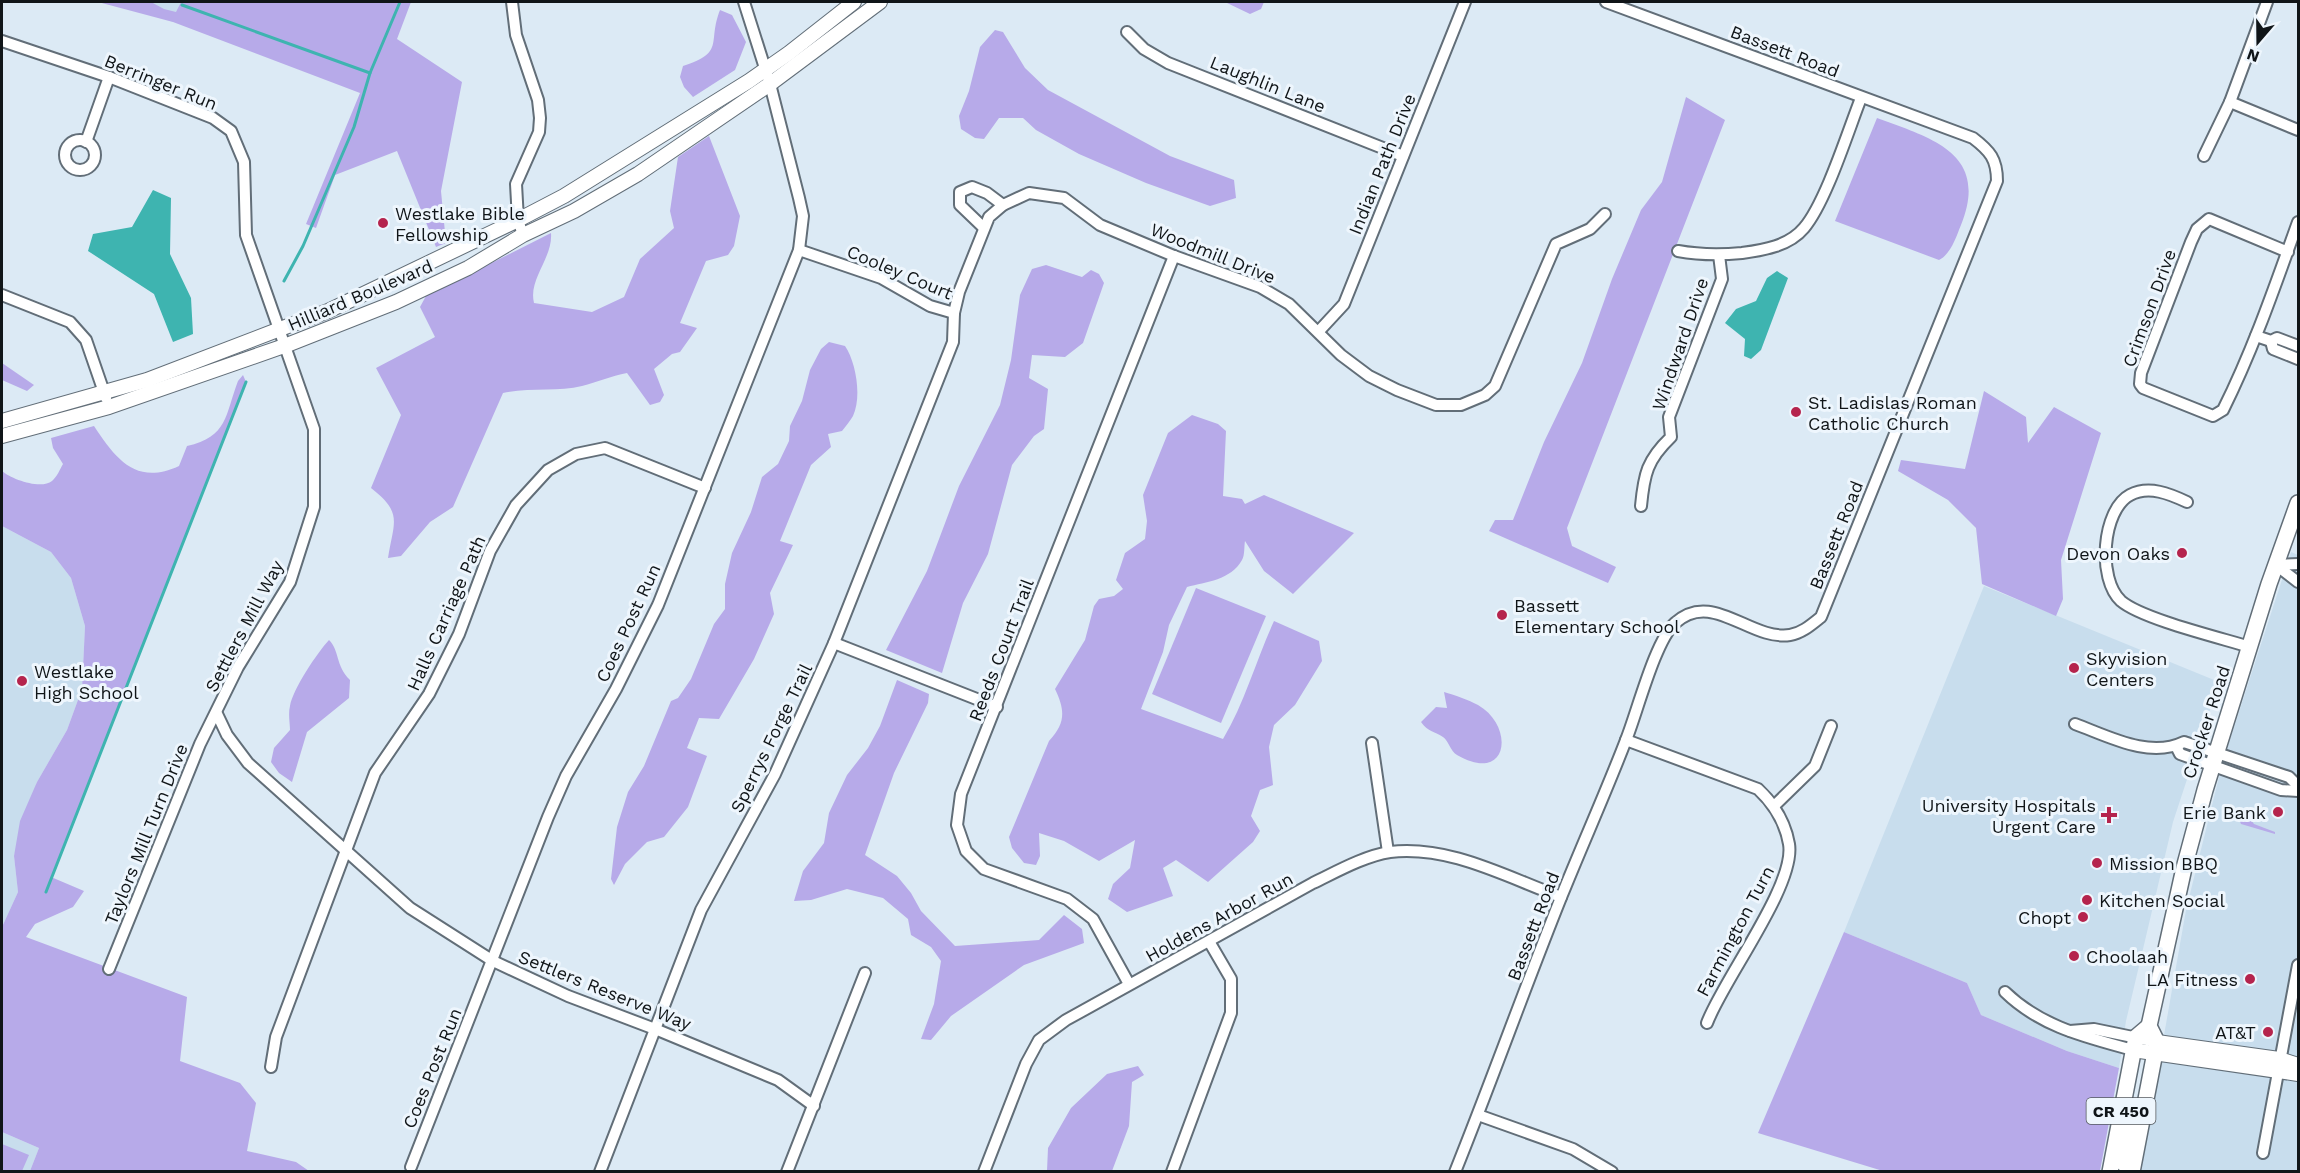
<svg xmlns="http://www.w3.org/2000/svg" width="2300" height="1173" font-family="'Work Sans',sans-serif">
	<rect width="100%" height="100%" fill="#dceaf5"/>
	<g fill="#c8dded">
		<path d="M117,2H181L173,22Z"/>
		<path d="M2,526L51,552L71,578L85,626L82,689L67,730L37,782L14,856L18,892L2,927Z"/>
		<path d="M2291,552L2298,555V1171L2140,1172L2186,910L2223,761Z"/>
		<path d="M1984,586L2219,682L2173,822L2126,1021L2119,1068L2067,1051L1981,1015L1967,983L1844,932Z"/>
		<path d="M2,1132L39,1148L30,1171H2Z"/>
	</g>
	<g fill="#b7aae9">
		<path d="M98,2H151L164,9L176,12L181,2H411L397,39L462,82L441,191L446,243L436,247L397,151L335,175L316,228L306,224L360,93L173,22Z"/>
		<path d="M1225,2H1264L1261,9L1250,14Z"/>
		<path d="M720,10L732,15L746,42L735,70L693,97L684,87L680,77L683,66C726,52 707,43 720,10Z"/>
		<path d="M995,30L1003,32L1025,68L1048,90L1170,156L1234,180L1236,198L1210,206L1146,183L1079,154L1036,130L1023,118H999L984,139L975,138L961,129L959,116L969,91L980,47Z"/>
		<path d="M1686,97L1725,120L1567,528L1572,546L1616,567L1608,583L1489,531L1495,520H1513L1544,442L1582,363L1612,279L1641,210L1662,182Z"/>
		<path d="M1877,118C1931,138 1990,153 1961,225C1956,237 1951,254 1939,260L1835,221Z"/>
		<path d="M709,136L740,216L734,246L728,255L706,261L680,323L697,328L680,352L672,354L654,369L664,395L660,402L650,405L627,373C611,376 597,382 582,386C558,392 530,387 503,393L453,507L430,522L401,556L388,558C394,521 403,513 371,488L401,415L376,368L435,337L420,307L426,296L551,233C553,258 528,279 534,303L592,312L624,297L640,259L674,228L670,211L678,157Z"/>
		<path d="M1046,265L1082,277L1091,270L1099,274L1104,283L1083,343L1065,357L1032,355L1029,378L1048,389L1044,429L1034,436L1012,465L988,554L963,603L942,673L886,650L927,571L959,486L1000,405L1011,360L1020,295L1032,269Z"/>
		<path d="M829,342L845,346C856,362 862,397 853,416C850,421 846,426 842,431L828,434L831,447L811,465L780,541L793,545L770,593L774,614L754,659L719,719L699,718L687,748L707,756L688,807L664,837L647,842L625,864L614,885L611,879L617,827L628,792L644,766L671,701L678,698L691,679L714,624L725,609V584L732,553L751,512L762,477L778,464L789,441L790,426L802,401L810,370L821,349Z"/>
		<path d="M2,363L34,385L27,391L2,380Z"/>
		<path d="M243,375L246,382L51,877L84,891L73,907L35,924L26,937L187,997L180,1061L240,1083L256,1103L247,1151L296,1162L309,1171H30L39,1148L2,1132V927L18,892L14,856L20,821L37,782L67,730L82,689L85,626L71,578L51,552L2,526V471C11,479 41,490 52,481C57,477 60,469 63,464L53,448L51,438L94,426C116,459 136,486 179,466L187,446C228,437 225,415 238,381Z"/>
		<path d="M1984,391L2026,417L2028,443L2054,407L2101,433L2061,560L2063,599L2056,616L1982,584L1976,528L1948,500L1898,471L1901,460L1965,469Z"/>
		<path d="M1192,415L1218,424L1226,431L1223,496L1242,499L1245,504L1264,495L1354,533L1293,594L1264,571L1245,541C1244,546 1245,555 1242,560C1231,580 1206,582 1187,587L1169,625L1163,652L1141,709L1223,739C1245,702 1256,660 1274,621L1319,641L1322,661L1295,705L1274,725L1269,747L1273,785L1260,790L1251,816L1260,831L1253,842L1208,882L1176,860L1163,868L1173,896L1127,912L1108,899L1113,884L1130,868L1135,840L1099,861L1064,841L1039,833L1040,856L1036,865L1024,863L1012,848L1009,837L1049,741C1066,723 1065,710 1055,689L1085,640L1094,606L1099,599L1114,596L1123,589L1116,580L1125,553L1145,539L1147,521L1143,495L1168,433Z"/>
		<path d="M1196,588L1266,616L1221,723L1152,694Z"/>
		<path d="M329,640C340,651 335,665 350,680L349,698L307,732L292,782L279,773L271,762L274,748L290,730C290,723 288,714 290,706C293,689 317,653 329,640Z"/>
		<path d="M897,680L929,694L928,703L894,773L865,855L897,876L911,893L921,911L955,946L1039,940L1064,915L1082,929L1084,943L1024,965L951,1016L931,1040L921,1039L934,1004L941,961L931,947L911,935L908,919L883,898L847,889L811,900L794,901L803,871L824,843L829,813L847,775L868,748L880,726Z"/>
		<path d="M1444,692C1454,695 1469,700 1478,705C1515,726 1509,785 1457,755C1450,751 1449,741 1443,737C1434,731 1428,732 1421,722L1436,707L1447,708Z"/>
		<path d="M2246,813L2254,824L2275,832V834L2241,824L2239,819L2241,814Z"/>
		<path d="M1844,932L1967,983L1981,1015L2067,1051L2119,1068L2100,1171H1883L1758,1133Z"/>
		<path d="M1138,1066L1144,1075L1132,1082L1129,1126L1112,1171H1047L1048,1148L1071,1108L1107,1074Z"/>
		<path d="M2,1144L29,1155L22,1171H2Z"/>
	</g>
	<g fill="#3eb4b0">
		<path d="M153,190L171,198L170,254L191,298L193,334L173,342L154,294L88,251L93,234L132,227Z"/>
		<path d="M1777,271L1788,278L1761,350L1751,359L1744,356L1745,339L1725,323L1736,309L1756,301L1767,278Z"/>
	</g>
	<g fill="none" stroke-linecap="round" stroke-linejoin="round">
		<g stroke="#3eb4b0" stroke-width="3">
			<path d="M182,5L370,73"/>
			<path d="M284,281L303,246L354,127L370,73L400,2"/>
			<path d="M46,892L246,382"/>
		</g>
		<g stroke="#626e78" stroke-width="14">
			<g id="street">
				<path d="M512,2L516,35L538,100L540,118L539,132L516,184L518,220L523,235"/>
				<path d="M1127,32L1144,49L1168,63L1403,156"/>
				<path d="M2,41L109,77L213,118L231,131L244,162L246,235L314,429V507L290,582L238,667L200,744L109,969"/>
				<path d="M2230,102L2298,130"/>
				<circle cx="80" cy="155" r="15"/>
				<path d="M86,142L109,77"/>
				<path d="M2204,156L2230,102L2267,2"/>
				<path d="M984,228L960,205V192L972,187L987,193L1003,205"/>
				<path d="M799,250L881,278L930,306L954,313"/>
				<path d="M1678,251C1700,255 1720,255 1742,253C1764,250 1789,246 1804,228C1826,202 1848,131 1861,98"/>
				<path d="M2288,252L2209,219L2197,229L2191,242L2141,373L2140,384L2143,388L2213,416L2223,410C2253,350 2275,286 2298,222"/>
				<path d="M2,295L70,322L86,340L106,398"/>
				<path d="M1319,331L1344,304L1465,2"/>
				<path d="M2256,336L2271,341L2277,338L2298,346"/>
				<path d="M2271,341L2273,349L2298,359"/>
				<path d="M2187,502C2170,494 2149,485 2130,495C2102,510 2097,579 2121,601C2142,619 2221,638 2250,647"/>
				<path d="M1641,506C1644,474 1647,460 1671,437L1669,417L1722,279L1719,255"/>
				<path d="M2276,565L2298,582"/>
				<path d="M2276,565L2298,564"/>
				<path d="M834,643L997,707"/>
				<path d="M217,714L227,735L248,763L410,908L493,961L568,996L655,1029L778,1080L814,1106"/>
				<path d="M2075,724C2108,736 2149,759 2184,742L2289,777L2298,786"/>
				<path d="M1626,740L1758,789C1774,804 1785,821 1789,844C1796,885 1723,980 1707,1023"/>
				<path d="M1372,743L1388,852"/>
				<path d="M2176,746L2180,754L2281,790L2298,791"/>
				<path d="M1775,805L1815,766L1831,726"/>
				<path d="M1129,984L1093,919L1067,899L984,869L966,851L957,825L961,794L1174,256"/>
				<path d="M2005,992C2041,1027 2086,1037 2133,1050"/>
				<path d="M2070,1031L2094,1029L2157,1042"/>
				<path d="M271,1067L276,1037L375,773L429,694L459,634L490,551L516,505L548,470L576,454L605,448L705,488"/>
				<path d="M1478,1115L1573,1149L1612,1172"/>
				<path d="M2263,1153L2298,965"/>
				<path d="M411,1167L548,817L566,776L616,689L658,605L799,250L803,216L799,198L770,84L744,2"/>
				<path d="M600,1172L701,910L775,774L834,643L953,342L954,313L959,292L989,217L1003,205L1029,193L1064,198L1100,225L1174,256L1260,287L1289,304L1341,355L1369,376L1397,390L1436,405H1461L1485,395L1495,386L1556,244L1590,229L1605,214"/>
				<path d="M787,1172L865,973"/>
				<path d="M984,1172L1026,1064L1039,1040L1066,1020L1313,883C1336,872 1364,856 1390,852C1450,845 1506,877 1561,897"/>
				<path d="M1172,1172L1231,1013V979L1210,943"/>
				<path d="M1455,1172C1492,1080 1525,987 1562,895C1583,843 1606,792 1626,740C1637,713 1655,641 1675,623C1712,589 1750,641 1790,635C1802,633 1811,625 1821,617L1997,181C1997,159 1990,151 1973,138L1606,2"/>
			</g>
		</g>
		<g stroke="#626e78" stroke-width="16">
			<g id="secondary">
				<path d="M2,421L147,380L280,329L328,311L518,220L564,196L749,81L789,53L854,2"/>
				<path d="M2,436L109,407L287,345L396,302L468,268L523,235L574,211L638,174L770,84L880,2"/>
				<path d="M2157,1042L2279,1059L2298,1065"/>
				<path d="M2133,1050L2298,1074"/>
			</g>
		</g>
		<g stroke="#626e78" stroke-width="18">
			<g id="primary">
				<path d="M2123,1163L2128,1115"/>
				<path d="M2110,1172L2136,1037L2149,1026"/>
				<path d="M2132,1172L2157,1042L2149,1026L2184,868L2205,790L2269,584L2298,503"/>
			</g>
		</g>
		<use href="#street" stroke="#fff" stroke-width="10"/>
		<use href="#secondary" stroke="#fff" stroke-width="14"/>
		<use href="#primary" stroke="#fff" stroke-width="15"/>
	</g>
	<g fill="#b5244d" stroke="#eef6fd" stroke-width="2">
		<circle cx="383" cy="223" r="6"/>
		<circle cx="1796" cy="412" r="6"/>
		<circle cx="2182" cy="553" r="6"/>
		<circle cx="1502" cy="615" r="6"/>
		<circle cx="2074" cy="668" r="6"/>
		<circle cx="22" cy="681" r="6"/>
		<circle cx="2278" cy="812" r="6"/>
		<path d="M2106 806h6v6h6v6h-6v6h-6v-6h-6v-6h6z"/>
		<circle cx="2097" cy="863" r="6"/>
		<circle cx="2087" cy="900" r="6"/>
		<circle cx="2083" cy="917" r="6"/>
		<circle cx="2074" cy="956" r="6"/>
		<circle cx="2250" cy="979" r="6"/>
		<circle cx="2268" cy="1032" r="6"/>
	</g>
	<g text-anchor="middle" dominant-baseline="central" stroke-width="6" stroke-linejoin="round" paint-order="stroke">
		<rect fill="#eef6fd" stroke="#53585d" stroke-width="1.5" x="2086.5" y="1098" width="69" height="26" rx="4.5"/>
		<g font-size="16" font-weight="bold" fill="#101518">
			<text x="2121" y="1111">CR 450</text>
		</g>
		<g font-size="18" fill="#101518" stroke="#eef6fd">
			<text transform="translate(1785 51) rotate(21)">Bassett Road</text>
			<text transform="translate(161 82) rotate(22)">Berringer Run</text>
			<text transform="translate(1268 84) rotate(22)">Laughlin Lane</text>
			<text transform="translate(1382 164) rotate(-68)">Indian Path Drive</text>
			<text transform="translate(1213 253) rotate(22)">Woodmill Drive</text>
			<text transform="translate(900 272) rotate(23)">Cooley Court</text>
			<text transform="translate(360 295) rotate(-23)">Hilliard Boulevard</text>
			<text transform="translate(2149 308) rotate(-70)">Crimson Drive</text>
			<text transform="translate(1680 344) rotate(-71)">Windward Drive</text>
			<text transform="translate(1836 535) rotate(-68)">Bassett Road</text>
			<text transform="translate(446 613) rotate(-66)">Halls Carriage Path</text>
			<text transform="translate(628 623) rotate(-65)">Coes Post Run</text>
			<text transform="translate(244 626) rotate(-62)">Settlers Mill Way</text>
			<text transform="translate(1001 650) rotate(-69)">Reeds Court Trail</text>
			<text transform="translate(2206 722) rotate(-72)">Crocker Road</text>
			<text transform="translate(771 738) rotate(-64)">Sperrys Forge Trail</text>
			<text transform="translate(146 834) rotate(-68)">Taylors Mill Turn Drive</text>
			<text transform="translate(1219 917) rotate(-29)">Holdens Arbor Run</text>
			<text transform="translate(1533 926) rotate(-69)">Bassett Road</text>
			<text transform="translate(1735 931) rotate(-62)">Farmington Turn</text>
			<text transform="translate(605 990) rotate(22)">Settlers Reserve Way</text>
			<text transform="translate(432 1068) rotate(-68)">Coes Post Run</text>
		</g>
		<g font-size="18" fill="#101518" stroke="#eef6fd" text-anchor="start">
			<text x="395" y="213">Westlake Bible<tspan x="395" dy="21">Fellowship</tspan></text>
			<text x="1808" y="402">St. Ladislas Roman<tspan x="1808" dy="21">Catholic Church</tspan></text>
			<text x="2170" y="553" text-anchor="end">Devon Oaks</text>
			<text x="1514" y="605">Bassett<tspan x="1514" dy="21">Elementary School</tspan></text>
			<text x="2086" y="658">Skyvision<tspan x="2086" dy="21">Centers</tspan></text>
			<text x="34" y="671">Westlake<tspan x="34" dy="21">High School</tspan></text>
			<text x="2096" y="805" text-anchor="end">University Hospitals<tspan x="2096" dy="21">Urgent Care</tspan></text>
			<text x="2266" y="812" text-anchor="end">Erie Bank</text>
			<text x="2109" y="863">Mission BBQ</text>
			<text x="2099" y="900">Kitchen Social</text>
			<text x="2071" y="917" text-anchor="end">Chopt</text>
			<text x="2086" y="956">Choolaah</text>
			<text x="2238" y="979" text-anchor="end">LA Fitness</text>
			<text x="2256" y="1032" text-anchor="end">AT&amp;T</text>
		</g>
	</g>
	<rect width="2300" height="1173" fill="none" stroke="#101518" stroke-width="6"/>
	<g transform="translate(2258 42) rotate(200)" stroke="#eef6fd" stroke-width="4.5" paint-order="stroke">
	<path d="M0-4.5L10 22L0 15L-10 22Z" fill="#101518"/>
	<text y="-9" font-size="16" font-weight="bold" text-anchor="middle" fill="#101518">N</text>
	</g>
</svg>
